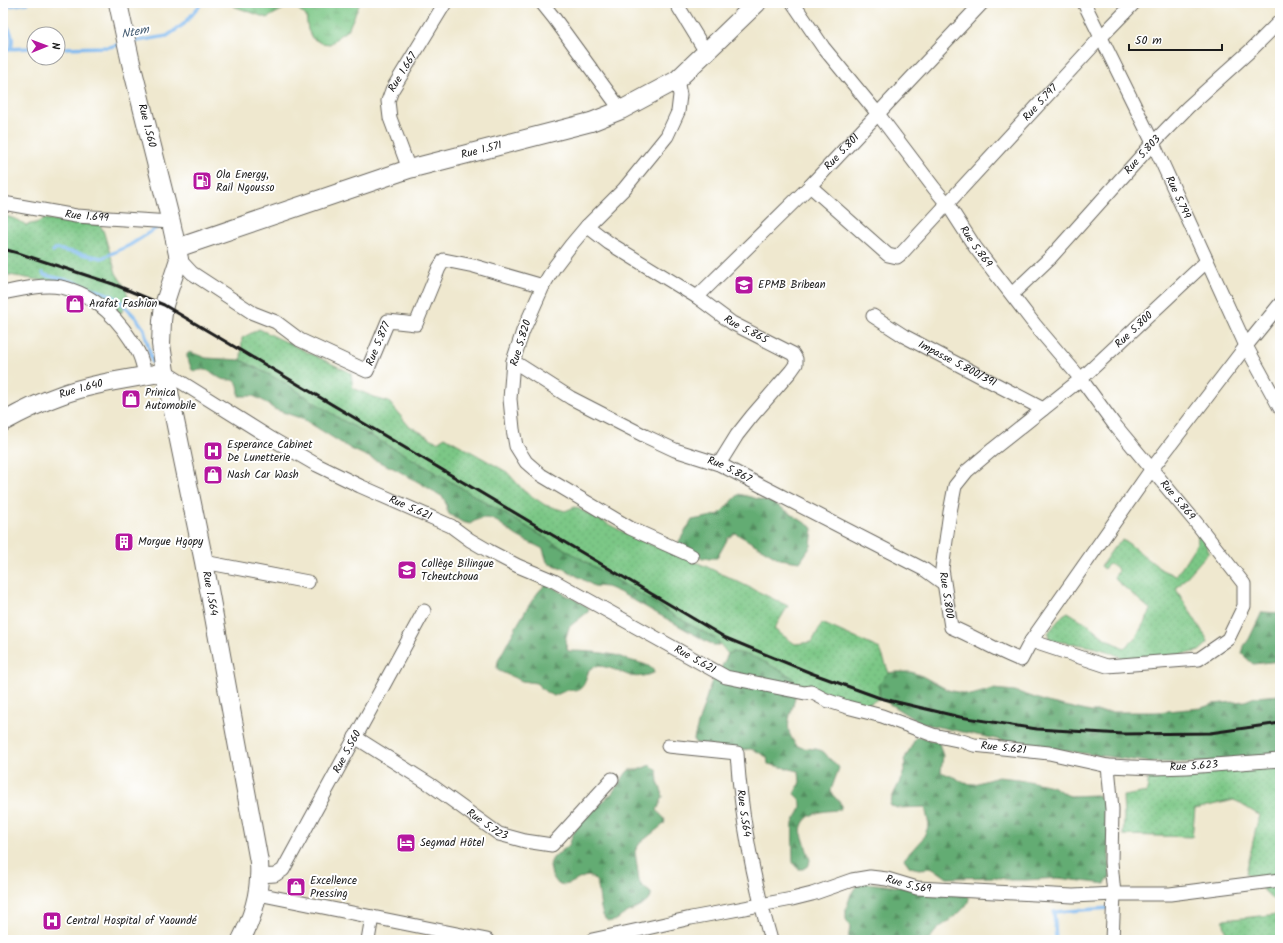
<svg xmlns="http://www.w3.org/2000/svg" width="1283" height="943" font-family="Kalam,sans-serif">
	<defs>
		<pattern id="grass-dots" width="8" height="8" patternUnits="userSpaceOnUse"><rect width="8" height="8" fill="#7bc786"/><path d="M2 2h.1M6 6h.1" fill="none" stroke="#6aaa73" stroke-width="1.8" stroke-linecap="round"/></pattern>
		<pattern id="forest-firs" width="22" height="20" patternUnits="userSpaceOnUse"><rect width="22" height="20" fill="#64ac73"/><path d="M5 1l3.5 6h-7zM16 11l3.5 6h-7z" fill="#528b5e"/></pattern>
		<pattern id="wetland-marsh" width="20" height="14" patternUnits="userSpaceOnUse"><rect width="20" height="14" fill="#7bc786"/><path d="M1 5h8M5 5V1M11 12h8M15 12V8" fill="none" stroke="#6aaa73"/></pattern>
	</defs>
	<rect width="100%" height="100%" fill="#fff"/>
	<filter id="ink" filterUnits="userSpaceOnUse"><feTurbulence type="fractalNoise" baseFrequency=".025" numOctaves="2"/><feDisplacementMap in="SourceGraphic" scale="8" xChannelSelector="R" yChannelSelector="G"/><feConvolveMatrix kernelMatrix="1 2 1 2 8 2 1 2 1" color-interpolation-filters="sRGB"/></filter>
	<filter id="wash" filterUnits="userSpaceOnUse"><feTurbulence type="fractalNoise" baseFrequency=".012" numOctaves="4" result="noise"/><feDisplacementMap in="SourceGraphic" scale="16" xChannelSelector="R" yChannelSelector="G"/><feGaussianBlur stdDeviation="0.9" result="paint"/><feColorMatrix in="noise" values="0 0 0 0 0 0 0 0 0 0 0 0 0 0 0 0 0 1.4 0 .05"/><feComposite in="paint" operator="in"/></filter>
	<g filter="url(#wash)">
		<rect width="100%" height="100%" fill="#efe8cf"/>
		<g fill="url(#grass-dots)" stroke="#4c7251">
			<path d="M3,215L18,220L26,225L36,223L45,219L100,225L103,230L116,273L126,289L129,300L121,313L100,299L68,285L3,274Z"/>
			<path d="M259,329L351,373L353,388L378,399L389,402L408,425L437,442L445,437L507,472L524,491L545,505L565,511L575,507L637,539L705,566L788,606L774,629L795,644L812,642L822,623L880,649L889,673C881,681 877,686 880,698L863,707L823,691H797L733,652L728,654L716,639L680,619L645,597L404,454L340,419L285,383L241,360L242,338Z"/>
			<path d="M1198,535C1204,538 1209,546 1208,553L1176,589L1207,639L1208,643L1199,651L1178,655L1124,659C1119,657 1115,654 1110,652C1092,646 1072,643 1053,641L1049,639L1048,633L1063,615L1068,612L1086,623L1106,639L1124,648L1135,639L1151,610L1116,580L1114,577L1118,572C1118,567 1113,564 1109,564L1104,569L1101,566L1115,546L1122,540L1128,543L1162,570L1176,576L1197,543Z"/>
			<path d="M1280,764V906L1246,873L1259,815L1234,800L1195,809L1192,837L1123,835L1124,818L1123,796L1147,792L1149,773Z"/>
			<path d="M1280,914V940H1228L1223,920Z"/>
		</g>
		<g fill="url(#forest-firs)" stroke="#406448">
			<path d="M190,352L206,358L241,360L285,383L340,419L404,454L645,597L680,619L716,639L719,642V645H713L619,592L607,587L594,586L563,568L549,564L547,562L543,549C534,544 525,541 517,536C501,526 490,509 470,524L462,522L449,514L447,510L445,501L443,497L420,483L395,469L351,449L303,419L274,409L262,400L253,396H239C239,393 239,386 237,383C234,378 227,381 222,379C216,377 211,370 205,370C200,369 197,372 192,370L187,357V354Z"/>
			<path d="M739,494L774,503L813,528L811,546L800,562L780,559L735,533L728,538L717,558H701L678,543L692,520L718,515Z"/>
			<path d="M547,584L588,607L589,611L569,627L565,641L568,651C584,651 599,652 615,655C620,656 624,659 629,660C638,663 648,663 654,671V673C648,675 638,678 631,676C621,673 598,660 589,670L584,684L581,688L576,690H567L554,696L547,693L536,683L522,681L499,671L497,668L498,661C506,646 534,590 547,584Z"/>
			<path d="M1262,612L1280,613V661L1253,664L1242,654L1244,646L1249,639Z"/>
			<path d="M733,652C755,654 773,667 792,677C805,696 781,717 791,737C799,754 809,745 822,751C826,753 827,757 831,760C834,763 837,764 839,768L831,790L832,794L842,805L840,810C825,811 803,811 801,831L810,860L809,865L803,869H799C796,867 794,865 793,862C793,860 792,827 793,824C794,817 802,812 801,804C801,800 797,797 794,794L800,782L799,771L768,764L767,757L754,750L750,749L736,751L695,743L694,739L698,724L711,683L721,668L728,654Z"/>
			<path d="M900,672H911L922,676L948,690L971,695L993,689L1015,691L1047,702L1091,712H1156L1201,708L1213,704L1245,701L1255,697L1280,695V764L1148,762L1029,746L920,723L880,698C878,689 880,678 889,673C892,672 897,672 900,672Z"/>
			<path d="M916,737H921L939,743L943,756L941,772L956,778L964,783L974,784L998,777L1019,779L1052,786L1065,794L1070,796L1097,795L1104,801L1107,809L1110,877L1105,884L1058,878L1026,880H1010L995,877L947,878L933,868L919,869L910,867L904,859L923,838L929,825L925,807L897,808L890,805C892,792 909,771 904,760Z"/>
			<path d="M650,765L657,770L658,782L662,792L663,797L657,810C660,816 667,817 664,824L640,843L635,851L639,880L641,885L651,893V897C643,908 634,908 623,915C621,916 620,918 618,919C596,932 602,889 596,881C594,878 591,877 588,876C577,877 570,888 558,884L552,876L550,866L551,862L553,858L569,845L574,832L579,824L612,793L626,773L629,770H638Z"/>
			<path d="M859,882L966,895L969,898C968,911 944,922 935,932C933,934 931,937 929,940H848L850,927L846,919V909L851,894Z"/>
		</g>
		<path fill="url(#wetland-marsh)" stroke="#4c7251" d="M232,3H360L348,30L340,35L334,41L330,44L321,43L312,38L308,30L306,16L296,7L291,5L276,13L267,18L233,6Z"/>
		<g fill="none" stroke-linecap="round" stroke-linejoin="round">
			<g stroke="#7eb9f0" stroke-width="3.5">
				<path d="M3,7L27,3"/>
				<path d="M3,22C11,29 14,38 11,48"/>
				<path d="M131,42L167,36L184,24L202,3"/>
				<path d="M58,48L109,47L121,44"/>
				<path d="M3,49L34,48"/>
				<path d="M53,251L56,249L102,258L130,245L158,227"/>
				<path d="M43,273L44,275L71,281L110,295L119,300L136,318L144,329L152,362"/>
				<path d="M1056,940L1054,912L1110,908"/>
			</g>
		</g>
	</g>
	<g filter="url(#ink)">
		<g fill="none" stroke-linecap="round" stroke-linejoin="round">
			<g stroke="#66635b" stroke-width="15">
				<g id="street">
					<path d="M542,3L554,18L621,110"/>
					<path d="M676,3L706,52"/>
					<path id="s1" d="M793,3L823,47L878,114L934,188L948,205L975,247L1035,325L1081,379L1114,424L1198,525L1244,584V606L1228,639L1199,659L1107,666L1031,641"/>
					<path id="s2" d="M1084,3L1153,143L1246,346L1280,304"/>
					<path d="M677,80L680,95L678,112L667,136L624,189L587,226L571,245L555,266L543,286L523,331L513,361L510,399L513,429L516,446L526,462L541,475L630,528L692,556"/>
					<path id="s3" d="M409,169L390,118L388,101L392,90L445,3"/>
					<path id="s4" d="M810,186L888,255L897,257L901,254L1101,37L1134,3"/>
					<path id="s5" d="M3,203L76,216L171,222"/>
					<path id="s6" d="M587,226L609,243L697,297L732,323L793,354L796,359V364L791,371L752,416L737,435L719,464"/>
					<path id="s7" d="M179,259L192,273L253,313L276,322L300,340L367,371L388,321L416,324L439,268L444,260L474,266L543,286"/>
					<path id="s8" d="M1207,261L1081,379L993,449L967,471L955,486L950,512L942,569L951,627C975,637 997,651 1021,660L1031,641L1151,470L1246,346L1280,408"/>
					<path d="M3,293C22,289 41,284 61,287C96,294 122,322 138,352C142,359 143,368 146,376"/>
					<path id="s9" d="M1012,294L1051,257L1153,143L1188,107L1252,49L1280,21"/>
					<path id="s10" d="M697,297L810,186L982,3"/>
					<path id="s11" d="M873,316L904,336L1043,409"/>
					<path id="s12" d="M513,361L571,398L645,436L675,450L719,464L925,570L943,583"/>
					<path id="s13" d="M165,372L272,439L317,465L360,486L451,526L470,540L489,551L518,566L554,581L726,677L805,693L811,692L826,700L847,707L882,716L933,735L962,741L974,745L1049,753L1108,766L1112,809L1111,862L1114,894L1112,940"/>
					<path d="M204,562L308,582"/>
					<path id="s14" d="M355,737L431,785L499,834L525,841L552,845L612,779"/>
					<path id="s15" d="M668,746L737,753C741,817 753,879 771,940"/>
					<path id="s16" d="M1108,766L1155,768L1187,767L1280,760"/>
					<path id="s17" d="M260,876L275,875L283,870L424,611"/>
					<path d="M258,894L487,940"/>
					<path d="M368,940L372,917"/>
					<path id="s18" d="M592,940L643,929L691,918L792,899L812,894L852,880L870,877L887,879L917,888L1073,896L1114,894H1170L1280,880"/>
				</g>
			</g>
			<g stroke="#66635b" stroke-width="20">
				<g id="secondary">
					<path id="s19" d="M118,3L131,63L171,222L179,259L164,305L162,321L161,344L165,372L204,562L259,862C261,889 254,915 241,940"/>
					<path id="s20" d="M177,248L409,169L591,122L621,110L677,80L757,3"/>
					<path id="s21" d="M3,422C21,412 41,402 61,395C94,383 130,379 165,372"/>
				</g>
			</g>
			<use href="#street" stroke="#fff" stroke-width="13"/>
			<use href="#secondary" stroke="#fff" stroke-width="18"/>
			<path stroke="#1c1c1c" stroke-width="3" d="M3,249L18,253L113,284L164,305L726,638L811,673L880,698L960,717L1037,729L1123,734L1210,733L1280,723"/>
		</g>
	</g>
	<defs>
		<g id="fuel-square" transform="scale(1)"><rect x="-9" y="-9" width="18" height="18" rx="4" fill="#b5179e" stroke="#fff"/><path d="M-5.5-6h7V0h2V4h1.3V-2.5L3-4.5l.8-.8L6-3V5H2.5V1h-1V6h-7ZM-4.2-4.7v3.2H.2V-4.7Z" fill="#fff"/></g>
		<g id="school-square" transform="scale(1)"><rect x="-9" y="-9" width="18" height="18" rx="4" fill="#b5179e" stroke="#fff"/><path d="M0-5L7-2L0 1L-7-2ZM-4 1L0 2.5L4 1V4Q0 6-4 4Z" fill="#fff"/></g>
		<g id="shop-square" transform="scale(1)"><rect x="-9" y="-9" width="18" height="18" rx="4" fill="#b5179e" stroke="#fff"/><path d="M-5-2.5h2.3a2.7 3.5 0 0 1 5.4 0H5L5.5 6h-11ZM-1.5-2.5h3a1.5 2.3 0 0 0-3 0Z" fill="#fff"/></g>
		<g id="hospital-square" transform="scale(1)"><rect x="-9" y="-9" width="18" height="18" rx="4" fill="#b5179e" stroke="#fff"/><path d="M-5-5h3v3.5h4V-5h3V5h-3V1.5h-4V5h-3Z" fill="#fff"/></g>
		<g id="building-square" transform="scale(1)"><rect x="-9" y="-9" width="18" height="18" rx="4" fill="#b5179e" stroke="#fff"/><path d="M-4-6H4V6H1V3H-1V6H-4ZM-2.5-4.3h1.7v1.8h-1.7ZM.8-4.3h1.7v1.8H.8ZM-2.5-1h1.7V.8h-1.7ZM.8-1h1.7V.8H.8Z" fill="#fff"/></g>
		<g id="hotel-square" transform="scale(1)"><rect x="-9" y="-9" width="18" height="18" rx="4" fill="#b5179e" stroke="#fff"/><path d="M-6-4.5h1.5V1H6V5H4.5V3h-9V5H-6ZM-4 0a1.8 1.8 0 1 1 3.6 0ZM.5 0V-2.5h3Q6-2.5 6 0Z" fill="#fff"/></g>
	</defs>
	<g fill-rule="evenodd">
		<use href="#fuel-square" x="202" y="181"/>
		<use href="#school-square" x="744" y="285"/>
		<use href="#shop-square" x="75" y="304"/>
		<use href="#shop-square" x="131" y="399"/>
		<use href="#hospital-square" x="213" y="451"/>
		<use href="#shop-square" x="213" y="475"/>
		<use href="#building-square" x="124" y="542"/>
		<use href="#school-square" x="407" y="570"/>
		<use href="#hotel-square" x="406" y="843"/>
		<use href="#shop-square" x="296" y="887"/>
		<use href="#hospital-square" x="52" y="921"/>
	</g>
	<g text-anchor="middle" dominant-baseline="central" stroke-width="4" stroke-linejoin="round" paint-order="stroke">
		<g font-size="11" fill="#1c1c1c" stroke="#fff">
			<text stroke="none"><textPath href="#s3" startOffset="104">Rue 1.667</textPath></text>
			<text stroke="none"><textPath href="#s4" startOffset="324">Rue 5.797</textPath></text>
			<text stroke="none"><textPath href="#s19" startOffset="126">Rue 1.560</textPath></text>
			<text stroke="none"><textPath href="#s20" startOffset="320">Rue 1.571</textPath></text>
			<text stroke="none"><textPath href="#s10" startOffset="205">Rue 5.801</textPath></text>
			<text stroke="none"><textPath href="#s9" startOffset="191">Rue 5.803</textPath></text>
			<text stroke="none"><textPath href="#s2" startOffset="216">Rue 5.799</textPath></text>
			<text stroke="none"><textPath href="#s5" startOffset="85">Rue 1.699</textPath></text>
			<text stroke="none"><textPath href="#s1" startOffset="305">Rue 5.869</textPath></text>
			<text stroke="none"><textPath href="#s6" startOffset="190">Rue 5.865</textPath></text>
			<text transform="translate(1134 330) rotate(-43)">Rue 5.800</text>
			<text transform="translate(521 343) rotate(-73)">Rue 5.820</text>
			<text stroke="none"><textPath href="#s7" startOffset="250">Rue 5.877</textPath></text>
			<text stroke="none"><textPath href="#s11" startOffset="97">Impasse 5.800/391</textPath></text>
			<text stroke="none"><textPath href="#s21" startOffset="85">Rue 1.640</textPath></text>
			<text stroke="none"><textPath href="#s12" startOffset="243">Rue 5.867</textPath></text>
			<text stroke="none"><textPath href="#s1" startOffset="629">Rue 5.869</textPath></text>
			<text stroke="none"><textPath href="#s13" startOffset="281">Rue 5.621</textPath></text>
			<text stroke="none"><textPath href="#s19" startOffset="605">Rue 1.564</textPath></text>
			<text stroke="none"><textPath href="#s8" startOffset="449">Rue 5.800</textPath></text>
			<text stroke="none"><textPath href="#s13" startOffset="604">Rue 5.621</textPath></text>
			<text stroke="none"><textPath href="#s13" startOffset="928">Rue 5.621</textPath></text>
			<text stroke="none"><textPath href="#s17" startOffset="159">Rue 5.560</textPath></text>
			<text stroke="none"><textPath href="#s16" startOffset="86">Rue 5.623</textPath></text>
			<text stroke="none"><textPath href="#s15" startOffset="130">Rue 5.564</textPath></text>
			<text stroke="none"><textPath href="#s14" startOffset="159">Rue 5.723</textPath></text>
			<text stroke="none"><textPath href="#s18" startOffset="325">Rue 5.569</textPath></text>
		</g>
		<g font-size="11" fill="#1c1c1c" stroke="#fff" text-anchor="start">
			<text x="216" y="175">Ola Energy,<tspan x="216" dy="13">Rail Ngousso</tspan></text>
			<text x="758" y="285">EPMB Bribean</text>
			<text x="89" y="304">Arafat Fashion</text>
			<text x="145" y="393">Prinica<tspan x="145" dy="13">Automobile</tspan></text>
			<text x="227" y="445">Esperance Cabinet<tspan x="227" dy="13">De Lunetterie</tspan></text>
			<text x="227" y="475">Nash Car Wash</text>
			<text x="138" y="542">Morgue Hgopy</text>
			<text x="421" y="564">Collège Bilingue<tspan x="421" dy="13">Tcheutchoua</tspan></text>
			<text x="420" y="843">Segmad Hôtel</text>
			<text x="310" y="881">Excellence<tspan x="310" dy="13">Pressing</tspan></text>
			<text x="66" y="921">Central Hospital of Yaoundé</text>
		</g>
		<g font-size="12" font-style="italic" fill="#435b71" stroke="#fff">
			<text transform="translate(135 32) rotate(-11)">Ntem</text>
		</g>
	</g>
	<rect width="1283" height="943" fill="none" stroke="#fff" stroke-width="16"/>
	<g transform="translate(46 46) rotate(89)"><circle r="19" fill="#ffffff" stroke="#a4a4a4"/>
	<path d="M0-3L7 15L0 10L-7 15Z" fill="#b5179e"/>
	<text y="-6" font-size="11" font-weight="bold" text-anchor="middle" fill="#1c1c1c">N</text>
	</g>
	<path d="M1129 44v6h93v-6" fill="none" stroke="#1c1c1c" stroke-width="2"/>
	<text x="1135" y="44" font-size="12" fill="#1c1c1c" stroke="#ffffff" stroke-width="3" paint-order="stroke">50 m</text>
</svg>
